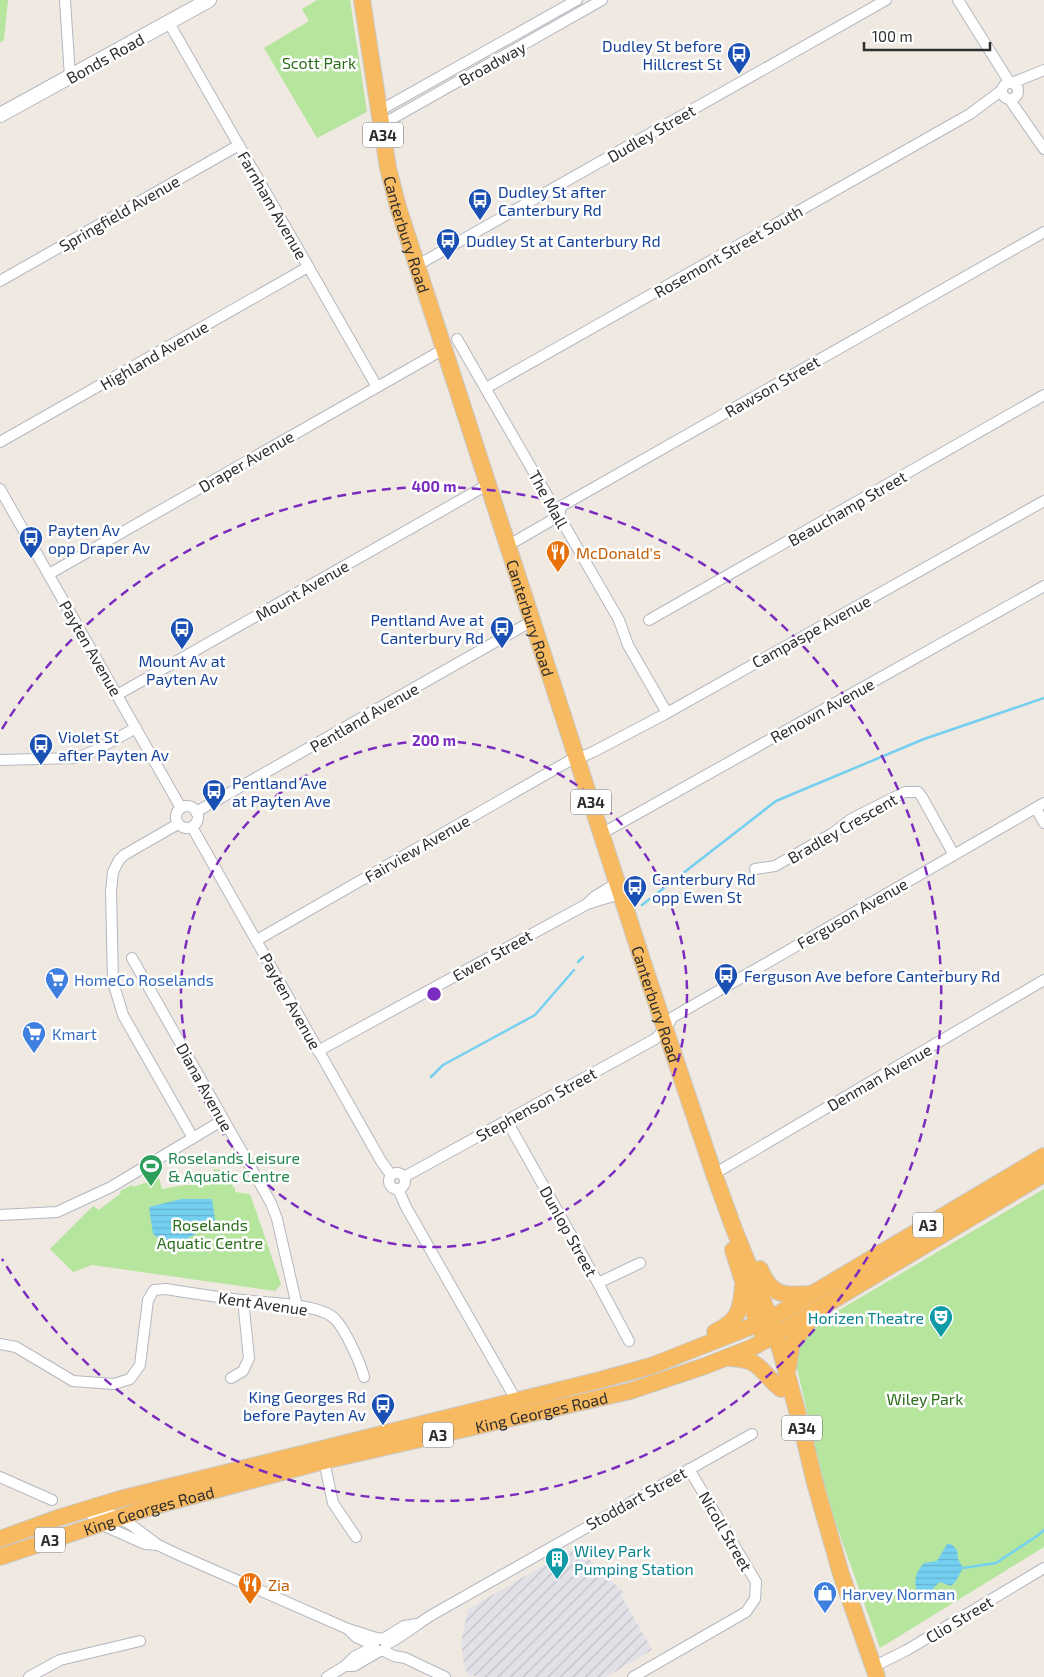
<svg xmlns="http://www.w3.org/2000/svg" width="1044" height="1677" font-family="'Exo 2',sans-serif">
	<defs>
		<pattern id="industrial-furrows" width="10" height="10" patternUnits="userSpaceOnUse" patternTransform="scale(1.25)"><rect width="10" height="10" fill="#e3e1e8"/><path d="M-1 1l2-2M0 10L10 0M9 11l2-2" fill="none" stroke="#c3c1c7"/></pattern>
		<pattern id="water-rules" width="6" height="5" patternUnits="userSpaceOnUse" patternTransform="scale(1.25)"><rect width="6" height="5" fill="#75cff0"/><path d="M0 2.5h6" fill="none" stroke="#66b2ce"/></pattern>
	</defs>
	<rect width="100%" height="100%" fill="#efe9e1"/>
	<path fill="url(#industrial-furrows)" d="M576,1547L624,1593L621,1595L652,1650L606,1677H481L468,1675L464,1665L461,1642L468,1609Z"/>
	<g fill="#b6e59e">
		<path d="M0,0H8L4,40L0,43Z"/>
		<path d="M317,0H350L367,112L317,138L264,48L309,21L302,9Z"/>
		<path d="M214,1169L232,1172L231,1181L233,1182L232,1187H235V1192L250,1194L281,1284L275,1291L92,1265L73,1272L50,1249L93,1206L99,1210L121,1193L120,1191L132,1185L133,1187L159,1178L162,1189L185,1185H211Z"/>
		<path d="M1044,1189V1547L880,1648L826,1496L795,1359L801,1338L814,1325Z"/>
	</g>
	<g fill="url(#water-rules)">
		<path d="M181,1199H212L216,1226C199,1231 187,1237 175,1250L153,1234L149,1207Z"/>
		<path d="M947,1544H951C960,1551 956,1553 959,1561C960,1563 962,1565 963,1568L956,1581L951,1586L940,1582C930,1590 932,1595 918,1592C912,1581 917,1571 924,1563L937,1561Z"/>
	</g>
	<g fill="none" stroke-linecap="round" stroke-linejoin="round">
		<g stroke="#75cff0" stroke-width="2.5">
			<path d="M642,905L776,801L924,739L1044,698"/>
			<path d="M578,962L583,957"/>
			<path d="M431,1077L443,1065L535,1015L574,970"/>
			<path d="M963,1568L996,1563L1037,1536L1044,1530"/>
		</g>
		<g stroke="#b4b7c1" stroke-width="12">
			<g id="minor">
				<path d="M65,0L70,77"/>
				<path d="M958,0L1010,83"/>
				<path d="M169,23L377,387"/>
				<circle cx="1010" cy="91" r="8"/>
				<path d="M1012,83L1044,70"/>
				<path d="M1010,100L1044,149"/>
				<path d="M379,111L577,0"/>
				<path d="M381,125L602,0"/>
				<path d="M416,266L886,0"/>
				<path d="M0,281L239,145"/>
				<path d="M457,339L619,620L628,645L667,713"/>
				<path d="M486,388L970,114L1002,90"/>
				<path d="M0,442L308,267"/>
				<path d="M0,489L181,808"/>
				<path d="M507,546L559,516L561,506L567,503L1044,232"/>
				<path d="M49,574L444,349"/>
				<path d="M649,620L1044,395"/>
				<path d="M117,695L487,485"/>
				<path d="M577,759L593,752L667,713L1044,501"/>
				<path d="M0,760L76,758L94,751L136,728"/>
				<circle cx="187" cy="817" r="11"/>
				<path d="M1036,808L1044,823"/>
				<path d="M196,812L532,621"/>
				<path d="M178,824L124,855L119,860L113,872L111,891L113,982L123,1015L193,1138"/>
				<path d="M192,827L381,1161L391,1175"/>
				<path d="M601,834L1044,586"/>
				<path d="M755,869L775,866L833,833L850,820L861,814L905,792H918L922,797L954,855"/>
				<path d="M588,903L594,897L617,883"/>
				<path d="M257,940L576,757"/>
				<path d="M132,958L271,1203L277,1219L297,1306"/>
				<path d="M318,1051L587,904L620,894"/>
				<path d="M507,1121L598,1283L629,1341"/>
				<circle cx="397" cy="1181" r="8"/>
				<path d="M714,1174L1044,980"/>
				<path d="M404,1177L655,1039L665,1029L673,1017L1044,803"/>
				<path d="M398,1189L406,1207L516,1400"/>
				<path d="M0,1215L57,1212L111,1187L223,1120"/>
				<path d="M598,1283L640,1263"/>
				<path d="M0,1344L16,1347L73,1381L114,1384L130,1379L140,1365L148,1300L154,1290L166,1289C191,1293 216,1297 242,1300C264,1303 319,1303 335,1319C345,1329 361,1364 364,1377"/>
				<path d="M231,1378L243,1371L249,1358L243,1300"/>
				<path d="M324,1461L333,1503L356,1537"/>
				<path d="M0,1477L52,1500"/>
				<path d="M92,1516L107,1512L111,1514L130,1524L158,1545L177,1554L348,1629C361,1632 371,1638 383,1639L387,1644L384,1651"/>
				<path d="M100,1524L145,1544L158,1545"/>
				<path d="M348,1629L356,1637L373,1645"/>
				<path d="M376,1639L373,1645L376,1651H384L394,1656L405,1658L445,1677"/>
				<path d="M383,1639L404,1626L417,1624"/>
				<path d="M387,1644C405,1635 419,1622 437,1612L752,1434"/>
				<path d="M345,1666H354L378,1652"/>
				<path d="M873,1667L907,1650L1044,1568"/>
				<path d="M29,1677L60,1660L140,1641"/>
				<path d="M327,1677L345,1666L354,1657L373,1647"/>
				<path d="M633,1677L746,1612L755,1599L756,1582L689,1469"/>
			</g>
		</g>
		<g stroke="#b4b7c1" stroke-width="16">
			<path id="secondary" d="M0,115L209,0"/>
		</g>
		<g stroke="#c9c9c9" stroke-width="18">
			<g id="trunk">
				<path id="s1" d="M362,0L388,168L398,207L650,984L714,1174L734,1229L763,1301L781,1352L802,1429L815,1483L841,1574L877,1677"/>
				<path d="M733,1250L749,1300L762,1332"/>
				<path d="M760,1269C771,1296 784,1296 810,1294"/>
				<path d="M715,1332C738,1321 741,1311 743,1286"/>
				<path d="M729,1358C762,1359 759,1371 781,1389"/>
				<path d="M788,1368L792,1344L811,1319"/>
				<path d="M0,1539L58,1518L120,1499L600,1380L651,1366L770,1319L1044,1156"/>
				<path id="s2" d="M0,1557L151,1507L324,1461L630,1391L705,1366L753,1347L775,1335L1044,1174"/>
			</g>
		</g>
		<use href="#minor" stroke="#fff" stroke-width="10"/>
		<use href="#secondary" stroke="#fff" stroke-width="14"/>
		<use href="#trunk" stroke="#f8ba60" stroke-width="16"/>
	</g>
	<g fill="none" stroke="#7b2cbf" stroke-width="2.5" stroke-dasharray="9 6">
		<circle cx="434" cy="994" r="253"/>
		<path d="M2 729A507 507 0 1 1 2 1259"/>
	</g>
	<defs>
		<g id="bus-pin" transform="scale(1.25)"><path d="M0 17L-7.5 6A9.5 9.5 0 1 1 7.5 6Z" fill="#1a4fb4" stroke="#fff"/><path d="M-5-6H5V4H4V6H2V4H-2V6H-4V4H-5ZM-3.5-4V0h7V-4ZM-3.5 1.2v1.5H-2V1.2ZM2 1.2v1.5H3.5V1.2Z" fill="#fff"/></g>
		<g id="restaurant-pin" transform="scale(1.25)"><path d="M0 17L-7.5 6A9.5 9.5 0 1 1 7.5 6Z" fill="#e8710a" stroke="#fff"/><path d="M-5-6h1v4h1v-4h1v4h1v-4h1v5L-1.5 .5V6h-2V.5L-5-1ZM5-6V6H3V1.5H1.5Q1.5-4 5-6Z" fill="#fff"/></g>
		<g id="supermarket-pin" transform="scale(1.25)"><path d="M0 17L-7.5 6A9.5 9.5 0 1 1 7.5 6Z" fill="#3f7fe0" stroke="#fff"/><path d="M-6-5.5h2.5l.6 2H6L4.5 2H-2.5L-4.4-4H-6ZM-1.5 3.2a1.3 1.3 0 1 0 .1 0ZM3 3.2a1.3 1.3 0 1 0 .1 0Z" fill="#fff"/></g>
		<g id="stadium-pin" transform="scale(1.25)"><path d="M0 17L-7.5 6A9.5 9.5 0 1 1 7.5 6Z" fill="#2e9e5b" stroke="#fff"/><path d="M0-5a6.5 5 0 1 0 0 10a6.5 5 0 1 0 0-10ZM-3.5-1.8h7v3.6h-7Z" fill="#fff"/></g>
		<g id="theatre-pin" transform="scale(1.25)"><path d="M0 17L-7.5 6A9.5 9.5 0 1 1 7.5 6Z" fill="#0f9aa8" stroke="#fff"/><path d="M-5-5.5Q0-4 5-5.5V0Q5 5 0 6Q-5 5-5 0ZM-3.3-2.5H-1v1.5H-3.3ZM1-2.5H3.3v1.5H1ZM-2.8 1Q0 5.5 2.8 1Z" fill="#fff"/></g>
		<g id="building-pin" transform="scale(1.25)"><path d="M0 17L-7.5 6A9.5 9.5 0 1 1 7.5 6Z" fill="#0f9aa8" stroke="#fff"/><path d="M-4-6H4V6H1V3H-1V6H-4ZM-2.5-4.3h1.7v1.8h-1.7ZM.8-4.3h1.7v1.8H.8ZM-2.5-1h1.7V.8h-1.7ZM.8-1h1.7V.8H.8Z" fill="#fff"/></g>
		<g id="shop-pin" transform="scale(1.25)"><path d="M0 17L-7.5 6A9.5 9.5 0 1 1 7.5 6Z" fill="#3f7fe0" stroke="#fff"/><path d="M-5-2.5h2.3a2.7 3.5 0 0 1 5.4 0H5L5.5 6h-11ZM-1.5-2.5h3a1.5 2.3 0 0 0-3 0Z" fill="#fff"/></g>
	</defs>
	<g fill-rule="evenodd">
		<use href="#bus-pin" x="739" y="54"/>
		<use href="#bus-pin" x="480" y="200"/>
		<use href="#bus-pin" x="448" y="240"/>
		<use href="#bus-pin" x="31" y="538"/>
		<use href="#restaurant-pin" x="558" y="552"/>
		<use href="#bus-pin" x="502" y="628"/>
		<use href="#bus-pin" x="182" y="629"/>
		<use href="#bus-pin" x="41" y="745"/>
		<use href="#bus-pin" x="214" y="791"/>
		<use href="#bus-pin" x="635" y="887"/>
		<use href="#bus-pin" x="726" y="975"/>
		<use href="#supermarket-pin" x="57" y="979"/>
		<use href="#supermarket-pin" x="34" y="1033"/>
		<use href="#stadium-pin" x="151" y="1166"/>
		<use href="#theatre-pin" x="941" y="1317"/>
		<use href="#bus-pin" x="383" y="1405"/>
		<use href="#building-pin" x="557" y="1559"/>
		<use href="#restaurant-pin" x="250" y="1584"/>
		<use href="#shop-pin" x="825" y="1593"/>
	</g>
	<g text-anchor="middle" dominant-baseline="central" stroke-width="5" stroke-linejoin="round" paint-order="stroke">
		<g fill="#fff" stroke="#6d6d6d" stroke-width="1">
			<rect x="363" y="122.5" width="40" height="25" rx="4"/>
			<rect x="571" y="789.5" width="40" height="25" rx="4"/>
			<rect x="913" y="1212.5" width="30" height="25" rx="4"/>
			<rect x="782" y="1415.5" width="40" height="25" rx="4"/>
			<rect x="423" y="1422.5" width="30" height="25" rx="4"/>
			<rect x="35" y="1527.5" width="30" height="25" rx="4"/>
		</g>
		<g font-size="15" font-weight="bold" fill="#2e2e2e">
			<text x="383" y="135">A34</text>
			<text x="591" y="802">A34</text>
			<text x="928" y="1225">A3</text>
			<text x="802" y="1428">A34</text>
			<text x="438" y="1435">A3</text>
			<text x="50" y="1540">A3</text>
		</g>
		<g font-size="16" fill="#164399" stroke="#fff" text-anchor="start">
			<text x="722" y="45" text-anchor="end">Dudley St before<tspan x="722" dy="18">Hillcrest St</tspan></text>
			<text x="498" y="191">Dudley St after<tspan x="498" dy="18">Canterbury Rd</tspan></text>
			<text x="466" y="240">Dudley St at Canterbury Rd</text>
			<text x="48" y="529">Payten Av<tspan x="48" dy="18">opp Draper Av</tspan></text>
			<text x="484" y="619" text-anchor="end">Pentland Ave at<tspan x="484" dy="18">Canterbury Rd</tspan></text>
			<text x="182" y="660" text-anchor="middle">Mount Av at<tspan x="182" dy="18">Payten Av</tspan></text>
			<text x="58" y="736">Violet St<tspan x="58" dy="18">after Payten Av</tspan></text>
			<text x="232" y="782">Pentland Ave<tspan x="232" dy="18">at Payten Ave</tspan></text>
			<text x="652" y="878">Canterbury Rd<tspan x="652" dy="18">opp Ewen St</tspan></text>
			<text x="744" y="975">Ferguson Ave before Canterbury Rd</text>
			<text x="366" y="1396" text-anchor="end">King Georges Rd<tspan x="366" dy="18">before Payten Av</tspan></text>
		</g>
		<g font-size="16" fill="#2e2e2e" stroke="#fff">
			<text transform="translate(105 58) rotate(-29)">Bonds Road</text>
			<text transform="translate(492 63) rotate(-29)">Broadway</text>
			<text transform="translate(651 133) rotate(-30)">Dudley Street</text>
			<text transform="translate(273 205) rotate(60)">Farnham Avenue</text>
			<text transform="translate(119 213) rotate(-30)">Springfield Avenue</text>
			<text stroke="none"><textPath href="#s1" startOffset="239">Canterbury Road</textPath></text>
			<text transform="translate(728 251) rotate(-30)">Rosemont Street South</text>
			<text transform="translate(154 355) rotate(-30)">Highland Avenue</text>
			<text transform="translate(772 386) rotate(-30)">Rawson Street</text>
			<text transform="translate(246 461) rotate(-30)">Draper Avenue</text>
			<text transform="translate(549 499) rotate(61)">The Mall</text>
			<text transform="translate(847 508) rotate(-30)">Beauchamp Street</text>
			<text transform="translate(302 590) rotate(-30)">Mount Avenue</text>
			<text stroke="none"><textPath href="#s1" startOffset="642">Canterbury Road</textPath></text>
			<text transform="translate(811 631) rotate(-29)">Campaspe Avenue</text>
			<text transform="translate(91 648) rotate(60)">Payten Avenue</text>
			<text transform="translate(822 710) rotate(-29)">Renown Avenue</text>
			<text transform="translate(364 717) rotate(-30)">Pentland Avenue</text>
			<text transform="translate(842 828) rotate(-30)">Bradley Crescent</text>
			<text transform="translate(417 848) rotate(-30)">Fairview Avenue</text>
			<text transform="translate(852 913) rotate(-30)">Ferguson Avenue</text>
			<text transform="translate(492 955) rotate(-29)">Ewen Street</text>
			<text transform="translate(291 1001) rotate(61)">Payten Avenue</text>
			<text stroke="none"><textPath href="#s1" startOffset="1048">Canterbury Road</textPath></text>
			<text transform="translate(879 1077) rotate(-30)">Denman Avenue</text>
			<text transform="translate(205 1087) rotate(61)">Diana Avenue</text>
			<text transform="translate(536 1104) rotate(-29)">Stephenson Street</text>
			<text transform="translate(569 1231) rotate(61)">Dunlop Street</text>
			<text transform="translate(263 1303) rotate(8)">Kent Avenue</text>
			<text stroke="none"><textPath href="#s2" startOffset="561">King Georges Road</textPath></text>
			<text transform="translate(636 1498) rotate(-29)">Stoddart Street</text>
			<text stroke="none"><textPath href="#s2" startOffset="156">King Georges Road</textPath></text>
			<text transform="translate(726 1531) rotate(60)">Nicoll Street</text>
			<text transform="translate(959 1619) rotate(-31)">Clio Street</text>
		</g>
		<g font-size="16" fill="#2c6e1b" stroke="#fff">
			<text x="319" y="62">Scott Park</text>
			<text x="210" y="1224">Roselands<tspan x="210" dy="18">Aquatic Centre</tspan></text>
			<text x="925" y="1398">Wiley Park</text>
		</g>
		<g font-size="16" fill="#c56008" stroke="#fff" text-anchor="start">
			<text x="576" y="552">McDonald's</text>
			<text x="268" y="1584">Zia</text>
		</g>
		<g font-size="16" fill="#366cbe" stroke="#fff" text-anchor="start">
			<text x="74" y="979">HomeCo Roselands</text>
			<text x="52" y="1033">Kmart</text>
			<text x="842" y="1593">Harvey Norman</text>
		</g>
		<g font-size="16" fill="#27864d" stroke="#fff" text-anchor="start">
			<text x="168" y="1157">Roselands Leisure<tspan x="168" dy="18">&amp; Aquatic Centre</tspan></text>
		</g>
		<g font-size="16" fill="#0d838f" stroke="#fff" text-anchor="end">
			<text x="924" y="1317">Horizen Theatre</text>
			<text x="574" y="1550" text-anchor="start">Wiley Park<tspan x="574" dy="18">Pumping Station</tspan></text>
		</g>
	</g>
	<circle cx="434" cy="994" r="8" fill="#7b2cbf" stroke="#fff" stroke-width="2.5"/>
	<g font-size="15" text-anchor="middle" font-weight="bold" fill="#7b2cbf" stroke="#fff" stroke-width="5" stroke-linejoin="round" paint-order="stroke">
		<text x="434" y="492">400 m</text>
		<text x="434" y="746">200 m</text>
	</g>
	<path d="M864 42v8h126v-8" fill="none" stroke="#2e2e2e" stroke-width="2.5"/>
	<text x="872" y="42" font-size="15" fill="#2e2e2e" stroke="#ffffff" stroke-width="4" paint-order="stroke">100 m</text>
</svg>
